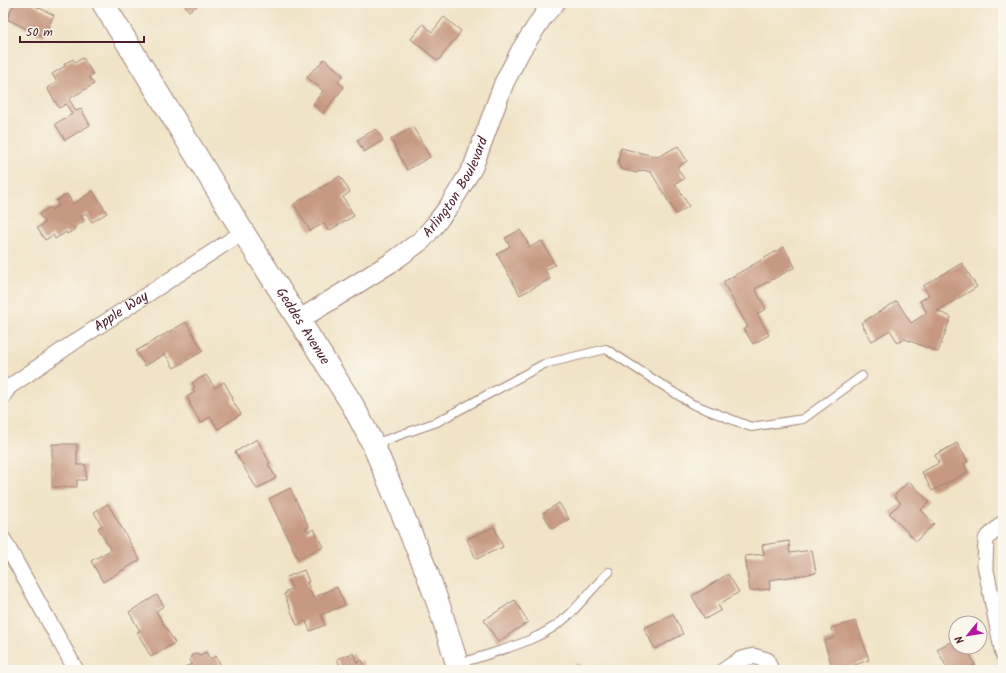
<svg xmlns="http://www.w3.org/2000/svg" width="1006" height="673" font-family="Kalam,sans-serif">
	<rect width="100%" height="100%" fill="#fbf7ec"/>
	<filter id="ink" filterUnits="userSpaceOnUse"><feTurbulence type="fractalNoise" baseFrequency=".025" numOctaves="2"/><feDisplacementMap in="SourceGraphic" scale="8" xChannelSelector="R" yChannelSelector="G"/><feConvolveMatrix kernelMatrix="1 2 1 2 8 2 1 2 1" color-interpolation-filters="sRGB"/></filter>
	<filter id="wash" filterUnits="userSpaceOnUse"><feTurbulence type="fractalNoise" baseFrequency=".012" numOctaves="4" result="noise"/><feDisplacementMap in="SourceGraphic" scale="16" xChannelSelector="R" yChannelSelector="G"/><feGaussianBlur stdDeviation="0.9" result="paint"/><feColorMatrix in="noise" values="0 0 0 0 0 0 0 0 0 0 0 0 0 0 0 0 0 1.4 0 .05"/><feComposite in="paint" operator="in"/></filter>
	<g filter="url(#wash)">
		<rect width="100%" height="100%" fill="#f0e3c6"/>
		<g id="blocks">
			<g fill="#c79982">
				<path d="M14,3H33V5L54,15L43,37L7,19Z"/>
				<path d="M183,3H202L189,11Z"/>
				<path d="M444,17L461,31L438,61L411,39L423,24L432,32Z"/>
				<path d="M83,58L93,74L89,77L94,84L69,99L76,111L81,109L90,125L65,140L55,124L72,114L66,104L59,108L47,88L57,82L52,74L65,66L64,64L73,59L75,62Z"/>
				<path d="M324,59L343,75L338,82L344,87L323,113L313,104L323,91L307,77L315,68L316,69Z"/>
				<path d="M413,127L430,157L407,170L391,139Z"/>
				<path d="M376,129L383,140L364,152L357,140Z"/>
				<path d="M678,146L687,161L677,167L684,179L675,183L689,206L676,214L651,172L642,170L636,173L621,169L618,163L621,148L658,157Z"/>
				<path d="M340,176L350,192L343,197L354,216L328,231L324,223L310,231L294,204Z"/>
				<path d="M93,191L107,213L92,222L86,213L81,216L84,221L73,228L75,229L67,234L66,232L55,239L53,235L45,240L37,228L45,223L39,214L50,207L52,210L59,205L56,201L67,194L73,204Z"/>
				<path d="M520,230L530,247L542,241L555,265L545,270L550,279L520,295L497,254L510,246L505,238Z"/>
				<path d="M784,247L795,267L755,289L766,309L757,314L769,335L753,344L744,329L748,327L723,282Z"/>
				<path d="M962,263L977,287L937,311L951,317L938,352L905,339L898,343L890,330L872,341L861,323L897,301L911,323L927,313L920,301L929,295L923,286Z"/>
				<path d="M186,322L203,351L174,368L165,354L145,366L136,351Z"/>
				<path d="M206,375L215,388L224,382L233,398L231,399L241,414L218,429L210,417L201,423L189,403H190L187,397L195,392L193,389L195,387L192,383Z"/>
				<path d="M257,439L270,463L268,464L276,478L257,489L235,452Z"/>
				<path d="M957,443L968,462L964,464L968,472L932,491L922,472L939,463L935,455Z"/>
				<path d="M52,444H77V465H86V480H77V487H52Z"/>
				<path d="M909,481L929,502L921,510L934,524L916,541L889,513L901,503L894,496Z"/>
				<path d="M290,488L309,527L306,528L308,532L314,529L323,547L298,559L269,499Z"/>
				<path d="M559,503L569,519L552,529L543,513Z"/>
				<path d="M108,504L140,560L103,582L91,561L111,550L98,528L102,526L94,512Z"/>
				<path d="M494,527L503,547L476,559L467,539Z"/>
				<path d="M789,541L790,553L812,550L816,573L769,580L770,589L750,591L745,556L764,554L762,545Z"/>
				<path d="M304,570L309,582H307L313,598L337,587L345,605L321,615L325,625L310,631L306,621L297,625L284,594L287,593L286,591L292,589L287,577Z"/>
				<path d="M728,574L739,592L718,605L721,610L705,619L692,596Z"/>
				<path d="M157,595L164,606L156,611L175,643L151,657L137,632L140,631L129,612Z"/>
				<path d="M515,600L528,622L498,642L484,620Z"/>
				<path d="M673,614L683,634L655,649L644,628Z"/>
				<path d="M856,621L869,660L849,667L850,670H833L824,641L834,638L831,628Z"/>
				<path d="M956,639V647H966L975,665L965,670H948L937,649Z"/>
				<path d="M206,652L210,659L216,656L223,670H187L185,667L192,664L190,660L191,656L196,653L200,655Z"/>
				<path d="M353,653L357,663L362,660L366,670H342L337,659Z"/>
				<path d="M579,663L583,670H565Z"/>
			</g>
		</g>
	</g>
	<g filter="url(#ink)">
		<use href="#blocks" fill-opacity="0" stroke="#9d8178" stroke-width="1"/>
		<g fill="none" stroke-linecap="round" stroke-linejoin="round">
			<g stroke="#9d8178" stroke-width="10">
				<g id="service">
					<path d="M374,444L437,422L544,364L606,349L692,404L751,427L803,419L862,376"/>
					<path d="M458,664C496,651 539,643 569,615C583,601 595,585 609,572"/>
				</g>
			</g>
			<g stroke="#9d8178" stroke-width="17">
				<g id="minor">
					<path id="s1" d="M3,396L9,387L73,343L243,232"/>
					<path d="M1003,523L986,539L985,565L1003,654"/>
					<path d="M3,539L76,670"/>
					<path d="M724,670L739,660L753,656L767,660L771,670"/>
				</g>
			</g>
			<g stroke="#9d8178" stroke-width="21">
				<g id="tertiary">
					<path id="s2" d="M299,320L392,262L422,240L433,227L450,205L473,167L504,83L521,50L544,15L555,3"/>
				</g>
			</g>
			<g stroke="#9d8178" stroke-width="24">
				<g id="secondary">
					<path id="s3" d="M103,3L243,232L352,404L373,444L426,570L440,609L459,670"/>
				</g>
			</g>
			<use href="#service" stroke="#fff" stroke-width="8"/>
			<use href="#minor" stroke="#fff" stroke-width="15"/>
			<use href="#tertiary" stroke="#fff" stroke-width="19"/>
			<use href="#secondary" stroke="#fff" stroke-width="22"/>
		</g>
	</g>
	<g text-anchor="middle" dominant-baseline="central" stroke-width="3.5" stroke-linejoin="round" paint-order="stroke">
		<g font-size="14" fill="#4a1f2b" stroke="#fbf7ec">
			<text stroke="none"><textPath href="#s2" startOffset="210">Arlington Boulevard</textPath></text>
			<text stroke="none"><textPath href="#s1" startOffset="146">Apple Way</textPath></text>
			<text stroke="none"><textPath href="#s3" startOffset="380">Geddes Avenue</textPath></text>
		</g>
	</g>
	<rect width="1006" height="673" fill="none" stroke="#fbf7ec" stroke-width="16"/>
	<g transform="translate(968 635) rotate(240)"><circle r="19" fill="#fbf7ec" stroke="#b4a19f"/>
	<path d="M0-3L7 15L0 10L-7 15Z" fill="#b5179e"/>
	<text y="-6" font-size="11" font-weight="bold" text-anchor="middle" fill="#4a1f2b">N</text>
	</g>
	<path d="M20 36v6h124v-6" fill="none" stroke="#4a1f2b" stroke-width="2"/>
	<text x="26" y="36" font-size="12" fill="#4a1f2b" stroke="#fbf7ec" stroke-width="3" paint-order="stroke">50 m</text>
</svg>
